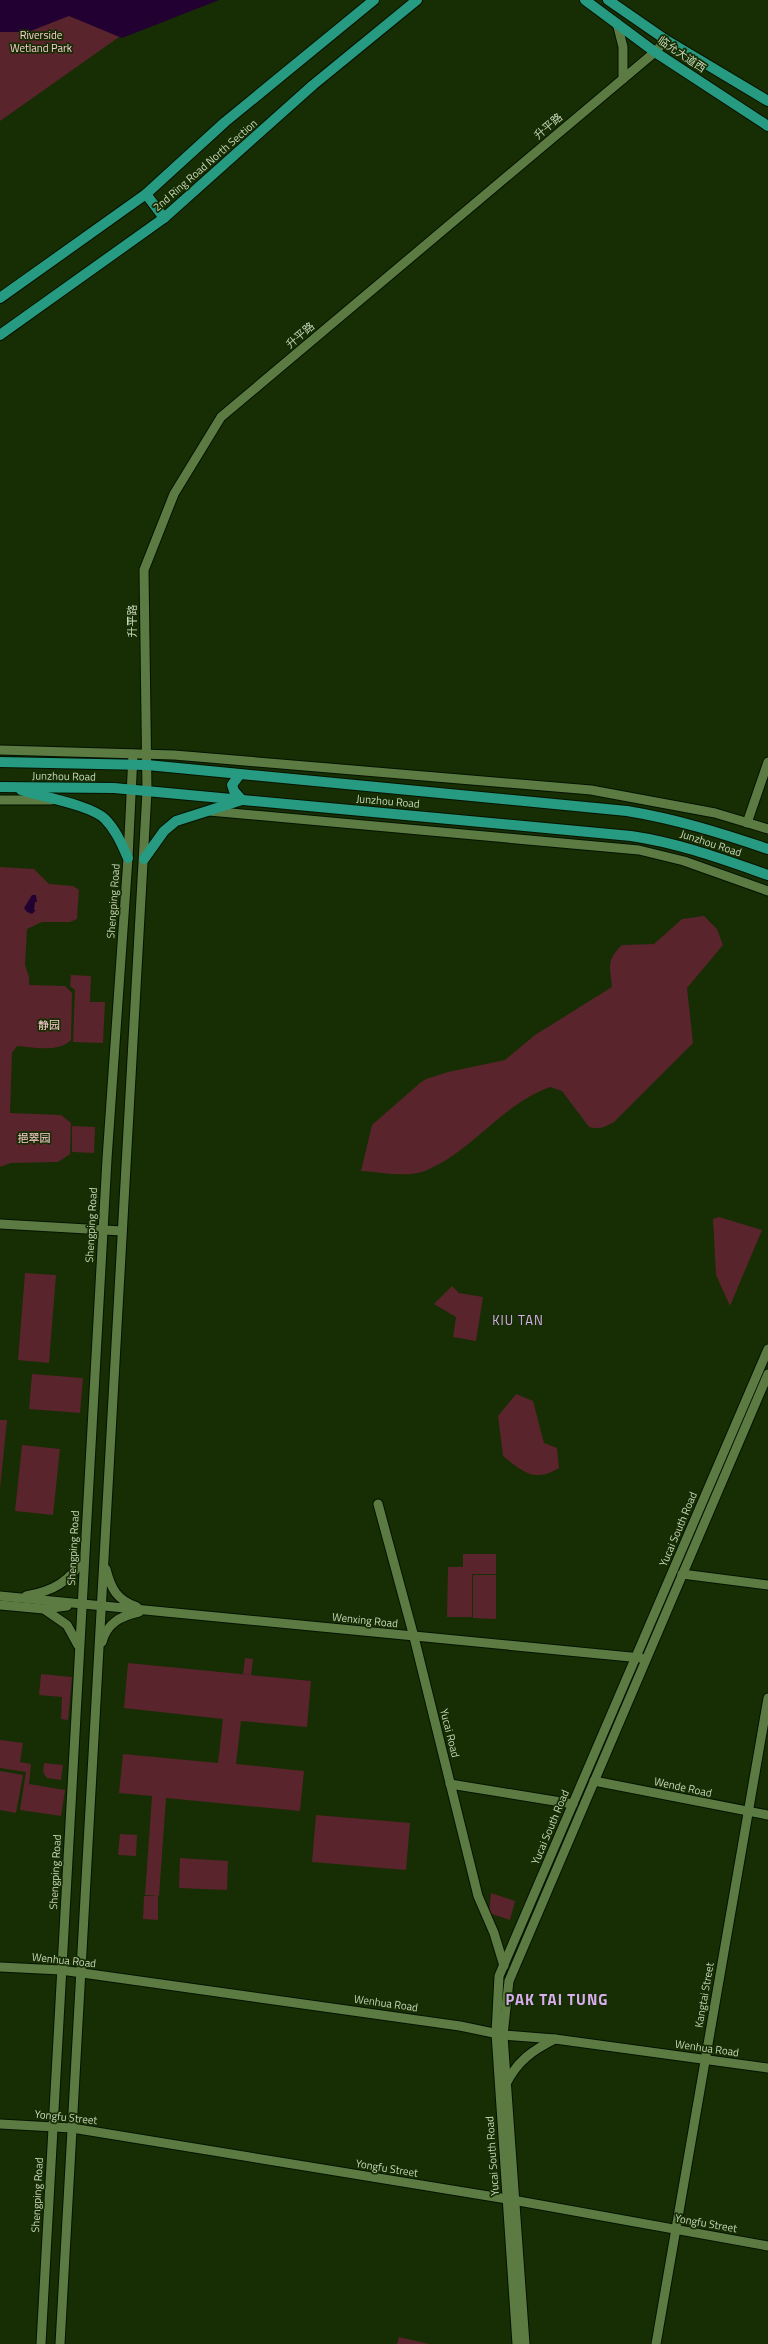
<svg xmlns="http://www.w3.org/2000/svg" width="768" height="2344" font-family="'Titillium Web','Noto Sans SC',sans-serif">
	<rect width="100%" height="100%" fill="#172d03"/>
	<g fill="#59242c">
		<path d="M0,0L129,30L0,121Z"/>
		<path d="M0,867L34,869L49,884L73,886L79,890L77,919L70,922H42L27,929L25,965L29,977V985L65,986L72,993L71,1040C59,1053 32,1047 17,1046L12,1053L10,1113L61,1115L71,1123L70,1154L58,1162L11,1163L0,1167Z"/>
		<path d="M704,916L717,929L723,945L687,988L693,1043L614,1122C605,1127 599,1130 589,1127L562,1091L550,1087C502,1104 472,1152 425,1171C407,1178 381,1172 361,1171L372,1125L420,1083L426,1079L448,1072L505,1060L535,1035L612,987C610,967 606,960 622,945L654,944L682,919Z"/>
		<path d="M71,975L91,976L90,1002H105L103,1043L73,1042L75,990L70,986Z"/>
		<path d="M72,1126L95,1127L94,1153L72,1152Z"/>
		<path d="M719,1217L762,1230L730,1306L716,1275L713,1219Z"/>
		<path d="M25,1273L56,1275L49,1363L18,1360Z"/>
		<path d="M452,1286L459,1293L483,1297L476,1341L453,1337L456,1317L434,1304Z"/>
		<path d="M32,1374L83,1378L80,1413L29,1409Z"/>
		<path d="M516,1394L533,1401L544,1443L557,1448L559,1468C534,1483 523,1472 503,1456L498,1416Z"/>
		<path d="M0,1420H7L0,1489Z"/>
		<path d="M22,1445L60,1449L53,1515L15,1511Z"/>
		<path d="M463,1554H496V1574H472V1617H447L448,1567H463Z"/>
		<path d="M473,1575H496V1619L473,1618Z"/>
		<path d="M245,1658L253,1659L251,1675L243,1674Z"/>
		<path d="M128,1663L311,1681L307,1727L241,1721L236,1764L304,1771L300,1811L166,1798L159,1896L145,1895L152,1796L119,1793L123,1754L218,1763L223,1719L124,1708Z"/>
		<path d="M41,1674L72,1677L68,1720L61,1719L62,1697L39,1695Z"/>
		<path d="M0,1740L23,1743L20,1762L31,1764L29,1784L65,1790L61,1816L20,1810L26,1772L0,1768Z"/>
		<path d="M44,1763L63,1765L61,1780L47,1778L43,1772Z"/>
		<path d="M0,1771L23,1775L16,1813L0,1810Z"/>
		<path d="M316,1815L410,1823L406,1870L312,1862Z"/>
		<path d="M120,1834L137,1835L136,1856L118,1855Z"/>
		<path d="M180,1858L228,1861L227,1890L179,1888Z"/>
		<path d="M491,1893L515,1901L510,1920L489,1913Z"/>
		<path d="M144,1896H158V1920L143,1919Z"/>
		<path d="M399,2337L429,2344H397Z"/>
	</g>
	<g fill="#220032">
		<path d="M0,0H219L122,38L69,16L28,32H0Z"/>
		<path d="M32,895H36L37,902H35L34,910H36L32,914L27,912L24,908Z"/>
	</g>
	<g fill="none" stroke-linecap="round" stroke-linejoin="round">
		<g stroke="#051300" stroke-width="11">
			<g id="minor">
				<path d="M617,23L623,47V79"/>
				<path d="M0,750L174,755L591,790L715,813L768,829"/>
				<path d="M0,800H51"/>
				<path d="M209,811L639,850L684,861L768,891"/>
				<path d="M747,823L768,762"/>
				<path d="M0,1224L122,1231"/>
				<path d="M378,1504L414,1637L478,1896L494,1933L504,1966"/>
				<path d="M106,1569C111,1589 117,1600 137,1607"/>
				<path d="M682,1574L768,1585"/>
				<path d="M0,1596L641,1658"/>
				<path d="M26,1596C53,1591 70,1582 84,1557"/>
				<path d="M0,1605L44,1609L67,1606"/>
				<path d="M44,1609L67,1625L78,1645"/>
				<path d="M102,1642C107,1623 121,1616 139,1612"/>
				<path d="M594,1781L768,1815"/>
				<path d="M450,1784L573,1804"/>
				<path d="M0,1967L61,1970L460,2026L503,2035L555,2039L768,2068"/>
				<path d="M506,2084C517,2061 533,2050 555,2039"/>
				<path d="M0,2124L72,2128L507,2199L768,2246"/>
				<path d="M41,2344L107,1159L128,858L133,754"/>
				<path d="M60,2344L147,791L144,570L174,494L221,417L655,52L666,40"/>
				<path d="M517,2344L496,2033L499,1976L768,1349"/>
				<path d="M525,2344L504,2050L503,2035L509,1981L768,1374"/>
				<path d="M656,2344L768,1698"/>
			</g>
		</g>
		<g stroke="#051300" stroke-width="12">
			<g id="major">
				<path d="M585,0L655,52L768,126"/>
				<path d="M608,0L666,40L768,101"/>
				<path d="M146,194L164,218"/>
				<path d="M0,298L146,194L225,122L374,0"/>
				<path d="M0,335L164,218L313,85L417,0"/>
				<path d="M0,762L147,765L627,811C676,819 721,833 768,849"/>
				<path d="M0,787L114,788L631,836C679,843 722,859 768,875"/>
				<path d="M21,790C42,797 91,805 105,819C116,830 122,845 128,858"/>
				<path d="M144,859L164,831L176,821L242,800L234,791L232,785L240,774"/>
			</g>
		</g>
		<use href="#minor" stroke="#5b7b43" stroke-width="9"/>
		<use href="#major" stroke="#279a82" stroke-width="10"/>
	</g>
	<g text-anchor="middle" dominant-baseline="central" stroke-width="3.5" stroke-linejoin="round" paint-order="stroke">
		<g font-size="11" fill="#fdcfd3" stroke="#172d03">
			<text x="41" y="35">Riverside<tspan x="41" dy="13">Wetland Park</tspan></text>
			<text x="49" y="1025">静园</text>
			<text x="34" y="1138">挹翠园</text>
		</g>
		<g font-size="11" fill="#c6d8bb" stroke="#172d03">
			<text transform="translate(682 54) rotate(34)">临允大道西</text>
			<text transform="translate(548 126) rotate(-40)">升平路</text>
			<text transform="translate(205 165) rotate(-41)">2nd Ring Road North Section</text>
			<text transform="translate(300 335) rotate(-40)">升平路</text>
			<text transform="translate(132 621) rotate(-90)">升平路</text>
			<text transform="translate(64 776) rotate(1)">Junzhou Road</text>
			<text transform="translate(388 801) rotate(5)">Junzhou Road</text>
			<text transform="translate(711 843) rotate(18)">Junzhou Road</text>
			<text transform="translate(113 901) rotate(-86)">Shengping Road</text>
			<text transform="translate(91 1225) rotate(-87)">Shengping Road</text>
			<text transform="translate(678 1529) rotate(-67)">Yucai South Road</text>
			<text transform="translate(73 1548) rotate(-87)">Shengping Road</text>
			<text transform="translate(365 1620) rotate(6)">Wenxing Road</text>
			<text transform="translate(450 1733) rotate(76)">Yucai Road</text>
			<text transform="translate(683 1787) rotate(12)">Wende Road</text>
			<text transform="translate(550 1827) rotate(-67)">Yucai South Road</text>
			<text transform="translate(55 1872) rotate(-87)">Shengping Road</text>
			<text transform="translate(64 1960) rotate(6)">Wenhua Road</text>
			<text transform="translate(704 1995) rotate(-80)">Kangtai Street</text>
			<text transform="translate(386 2003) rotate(8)">Wenhua Road</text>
			<text transform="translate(707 2048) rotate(8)">Wenhua Road</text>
			<text transform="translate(66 2117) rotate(6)">Yongfu Street</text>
			<text transform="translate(492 2156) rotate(-94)">Yucai South Road</text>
			<text transform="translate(387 2168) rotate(9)">Yongfu Street</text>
			<text transform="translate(37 2195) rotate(-87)">Shengping Road</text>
			<text transform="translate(706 2223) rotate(10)">Yongfu Street</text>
		</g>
		<g font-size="13" letter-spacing="1" fill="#d8aeef" stroke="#172d03">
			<text x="518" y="1320">KIU TAN</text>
		</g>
		<g font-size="15" font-weight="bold" letter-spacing="1" fill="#d8aeef" stroke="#172d03">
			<text x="557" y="1999">PAK TAI TUNG</text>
		</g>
	</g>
</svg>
